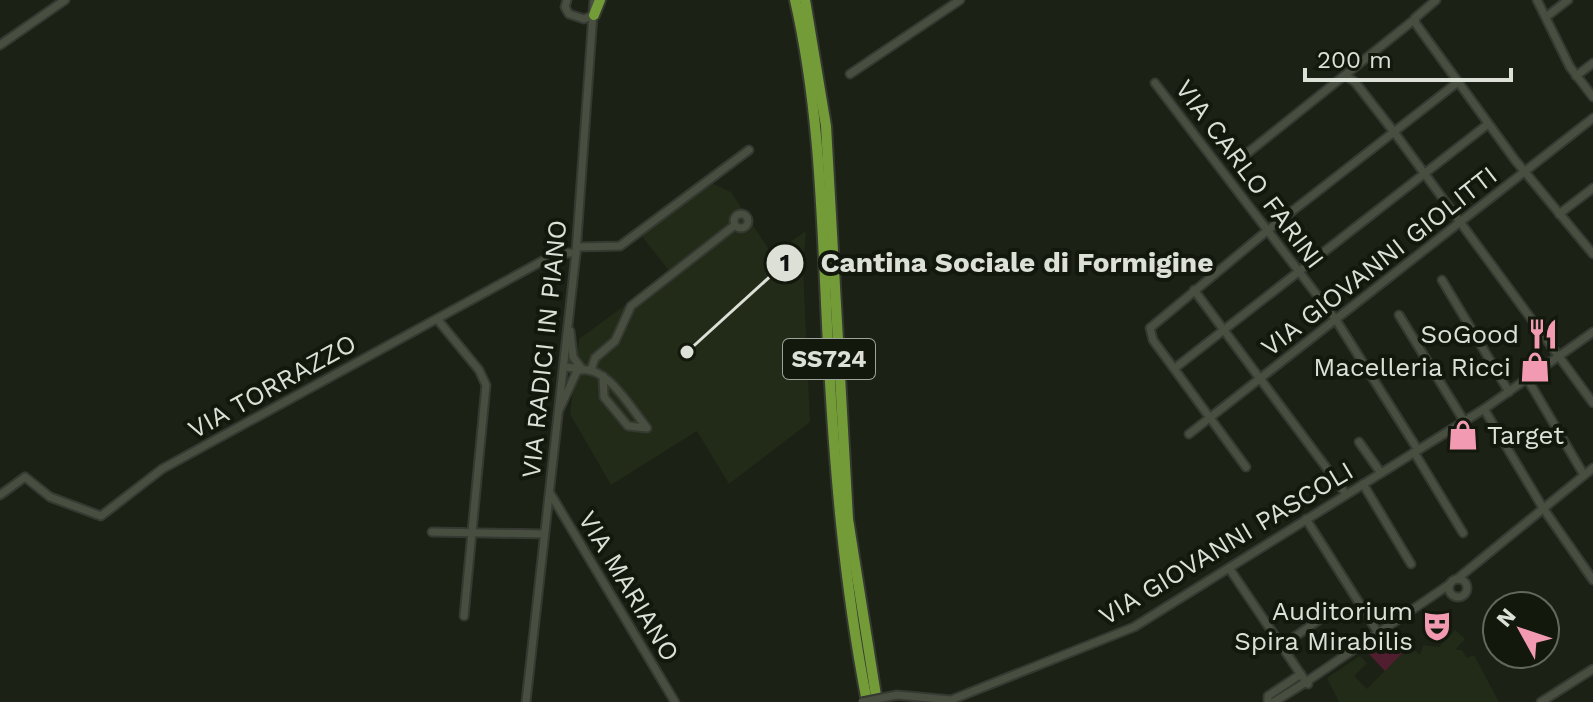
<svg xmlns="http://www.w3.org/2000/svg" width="1593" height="702" font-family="'Work Sans',sans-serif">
	<rect width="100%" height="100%" fill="#1b2115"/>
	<g fill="#222a18">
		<path d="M709,182L731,192L772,254L806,231L803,267L810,422L729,484L697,431L611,485L570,414L579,339L670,272L641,235Z"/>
		<path d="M1455,630L1465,639L1455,650H1462L1467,658L1474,655L1499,702H1339L1327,678L1360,656L1367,663L1354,676L1367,689L1409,646L1420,655L1423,645L1439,647Z"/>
	</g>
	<path fill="#511e2f" d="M1396,633L1409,646L1385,671L1367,652Z"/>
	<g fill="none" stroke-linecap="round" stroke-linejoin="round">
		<g stroke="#353931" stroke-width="11">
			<g id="minor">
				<path d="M567,0L565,7L569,14L584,19L594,15"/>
				<path d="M1436,0L1415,18L1416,24L1515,160L1593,254"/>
				<path d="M1537,0L1570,67L1593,97"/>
				<path d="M1546,17L1568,0"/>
				<path d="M0,45L65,0"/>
				<path d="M850,74L960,0"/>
				<path d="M1346,76L1355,82L1394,132L1593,403"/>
				<path d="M1576,76L1593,63"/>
				<path d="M1155,83L1336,320L1418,450"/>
				<path d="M1245,155L1415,19"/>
				<path d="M1559,214L1593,188"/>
				<circle cx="741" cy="221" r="7"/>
				<path d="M577,247L620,246L749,150"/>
				<path d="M1442,280L1509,392"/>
				<path d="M1194,290L1346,494"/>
				<path d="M1399,315L1464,421"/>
				<path d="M437,319L479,370L486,385L464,616"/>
				<path d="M565,367L582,369L573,357L570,331"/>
				<path d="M1175,368L1488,124"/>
				<path d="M591,370L595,358L615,341L631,306L735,225"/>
				<path d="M1528,380L1584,475"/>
				<path d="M1484,409L1543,508L1593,580"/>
				<path d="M559,410L577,371C605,361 631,409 647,428L628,426L604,397L603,376"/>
				<path d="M1189,434L1593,118"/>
				<path d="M1359,442L1381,473"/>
				<path d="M1414,452L1463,533"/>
				<path d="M1246,467L1153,340L1150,328L1268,230L1458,82"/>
				<path d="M1363,484L1411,564"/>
				<path d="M550,493L675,702"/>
				<path d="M0,495L25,477L50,497L101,516L162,469L557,253H576"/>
				<path d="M1306,519L1382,639"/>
				<path d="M432,532L544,534"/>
				<path d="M1229,568L1306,682L1450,584"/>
				<path d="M1457,579L1593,468"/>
				<circle cx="1458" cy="588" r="9"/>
				<path d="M1283,645L1323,617"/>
				<path d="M897,695L951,700L1134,627L1484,409L1593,332"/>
				<path d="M526,702L576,253L594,0"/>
				<path d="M1268,702V696L1301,674"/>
				<path d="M1274,702L1306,682L1308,684"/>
				<path d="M1541,702L1593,669"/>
			</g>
		</g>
		<g stroke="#353931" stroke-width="14">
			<g id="highway">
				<path d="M795,0C821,114 822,229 828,345C834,465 844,584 867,702"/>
				<path d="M805,0L826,126L848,519L877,702"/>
				<path d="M594,15L600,0"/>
			</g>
		</g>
		<use href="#minor" stroke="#484e40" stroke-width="7"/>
		<use href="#highway" stroke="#739c38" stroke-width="10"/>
		<g stroke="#353931" stroke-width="11" stroke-linecap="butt">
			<path id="minor-bridge" d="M862,702L897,695"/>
		</g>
		<use href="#minor-bridge" stroke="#484e40" stroke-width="7"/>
	</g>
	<defs>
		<g id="restaurant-bare" transform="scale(2.4)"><path d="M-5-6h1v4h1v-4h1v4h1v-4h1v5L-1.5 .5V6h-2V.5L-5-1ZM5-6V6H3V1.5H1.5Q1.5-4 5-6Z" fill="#f19ab1" stroke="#12180c" stroke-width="2.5" paint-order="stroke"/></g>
		<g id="shop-bare" transform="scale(2.4)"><path d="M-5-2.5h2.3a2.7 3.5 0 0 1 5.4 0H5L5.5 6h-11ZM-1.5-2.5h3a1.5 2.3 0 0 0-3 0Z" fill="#f19ab1" stroke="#12180c" stroke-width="2.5" paint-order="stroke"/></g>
		<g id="theatre-bare" transform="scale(2.4)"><path d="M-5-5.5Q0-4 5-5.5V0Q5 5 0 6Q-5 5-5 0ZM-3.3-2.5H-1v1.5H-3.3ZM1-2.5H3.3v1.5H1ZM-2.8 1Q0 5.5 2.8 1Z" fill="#f19ab1" stroke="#12180c" stroke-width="2.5" paint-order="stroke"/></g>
	</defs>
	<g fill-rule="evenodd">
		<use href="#restaurant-bare" x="1543" y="334"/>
		<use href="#shop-bare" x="1535" y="367"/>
		<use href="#shop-bare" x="1463" y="435"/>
		<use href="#theatre-bare" x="1437" y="626"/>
	</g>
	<g text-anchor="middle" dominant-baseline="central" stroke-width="8" stroke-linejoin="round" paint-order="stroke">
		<rect fill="#12180c" stroke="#9fa49a" stroke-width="2" x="783" y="339" width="92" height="40" rx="6"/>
		<g font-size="24" font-weight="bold" fill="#dce0d7">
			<text x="829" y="359">SS724</text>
		</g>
		<g font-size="26" fill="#dce0d7" stroke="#12180c">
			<text transform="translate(1250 174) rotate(53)">VIA CARLO FARINI</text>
			<text transform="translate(1379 261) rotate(-38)">VIA GIOVANNI GIOLITTI</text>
			<text transform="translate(544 349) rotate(-84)">VIA RADICI IN PIANO</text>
			<text transform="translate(272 386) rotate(-29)">VIA TORRAZZO</text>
			<text transform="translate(1226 543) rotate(-31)">VIA GIOVANNI PASCOLI</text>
			<text transform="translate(629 586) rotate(59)">VIA MARIANO</text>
		</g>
		<g font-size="26" fill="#dce0d7" stroke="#12180c" text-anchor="end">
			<text x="1519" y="334">SoGood</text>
			<text x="1511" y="367">Macelleria Ricci</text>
			<text x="1487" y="435" text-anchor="start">Target</text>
			<text x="1413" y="611">Auditorium<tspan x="1413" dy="30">Spira Mirabilis</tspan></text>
		</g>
	</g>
	<path fill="none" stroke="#dce0d7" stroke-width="3" d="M687 352L785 263"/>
	<g fill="#dce0d7" stroke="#12180c" stroke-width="3">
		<circle cx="687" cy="352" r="8"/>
		<circle cx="785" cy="263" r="20"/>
	</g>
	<g font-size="24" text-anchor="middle" font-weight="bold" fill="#111">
		<text x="785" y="271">1</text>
	</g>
	<g font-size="28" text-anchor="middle" font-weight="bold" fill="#dce0d7" stroke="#12180c" stroke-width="8" stroke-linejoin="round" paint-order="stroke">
		<text x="1017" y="272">Cantina Sociale di Formigine</text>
	</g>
	<g transform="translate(1521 630) rotate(310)"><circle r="38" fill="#12180c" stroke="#63685d" stroke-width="2"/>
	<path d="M0-6L14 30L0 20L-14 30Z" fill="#f19ab1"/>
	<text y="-12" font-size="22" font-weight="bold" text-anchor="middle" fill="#dce0d7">N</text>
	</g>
	<path d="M1305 68v12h206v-12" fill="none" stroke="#dce0d7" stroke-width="4"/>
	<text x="1317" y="68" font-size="24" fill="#dce0d7" stroke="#12180c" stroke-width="6" paint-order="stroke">200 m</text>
</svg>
